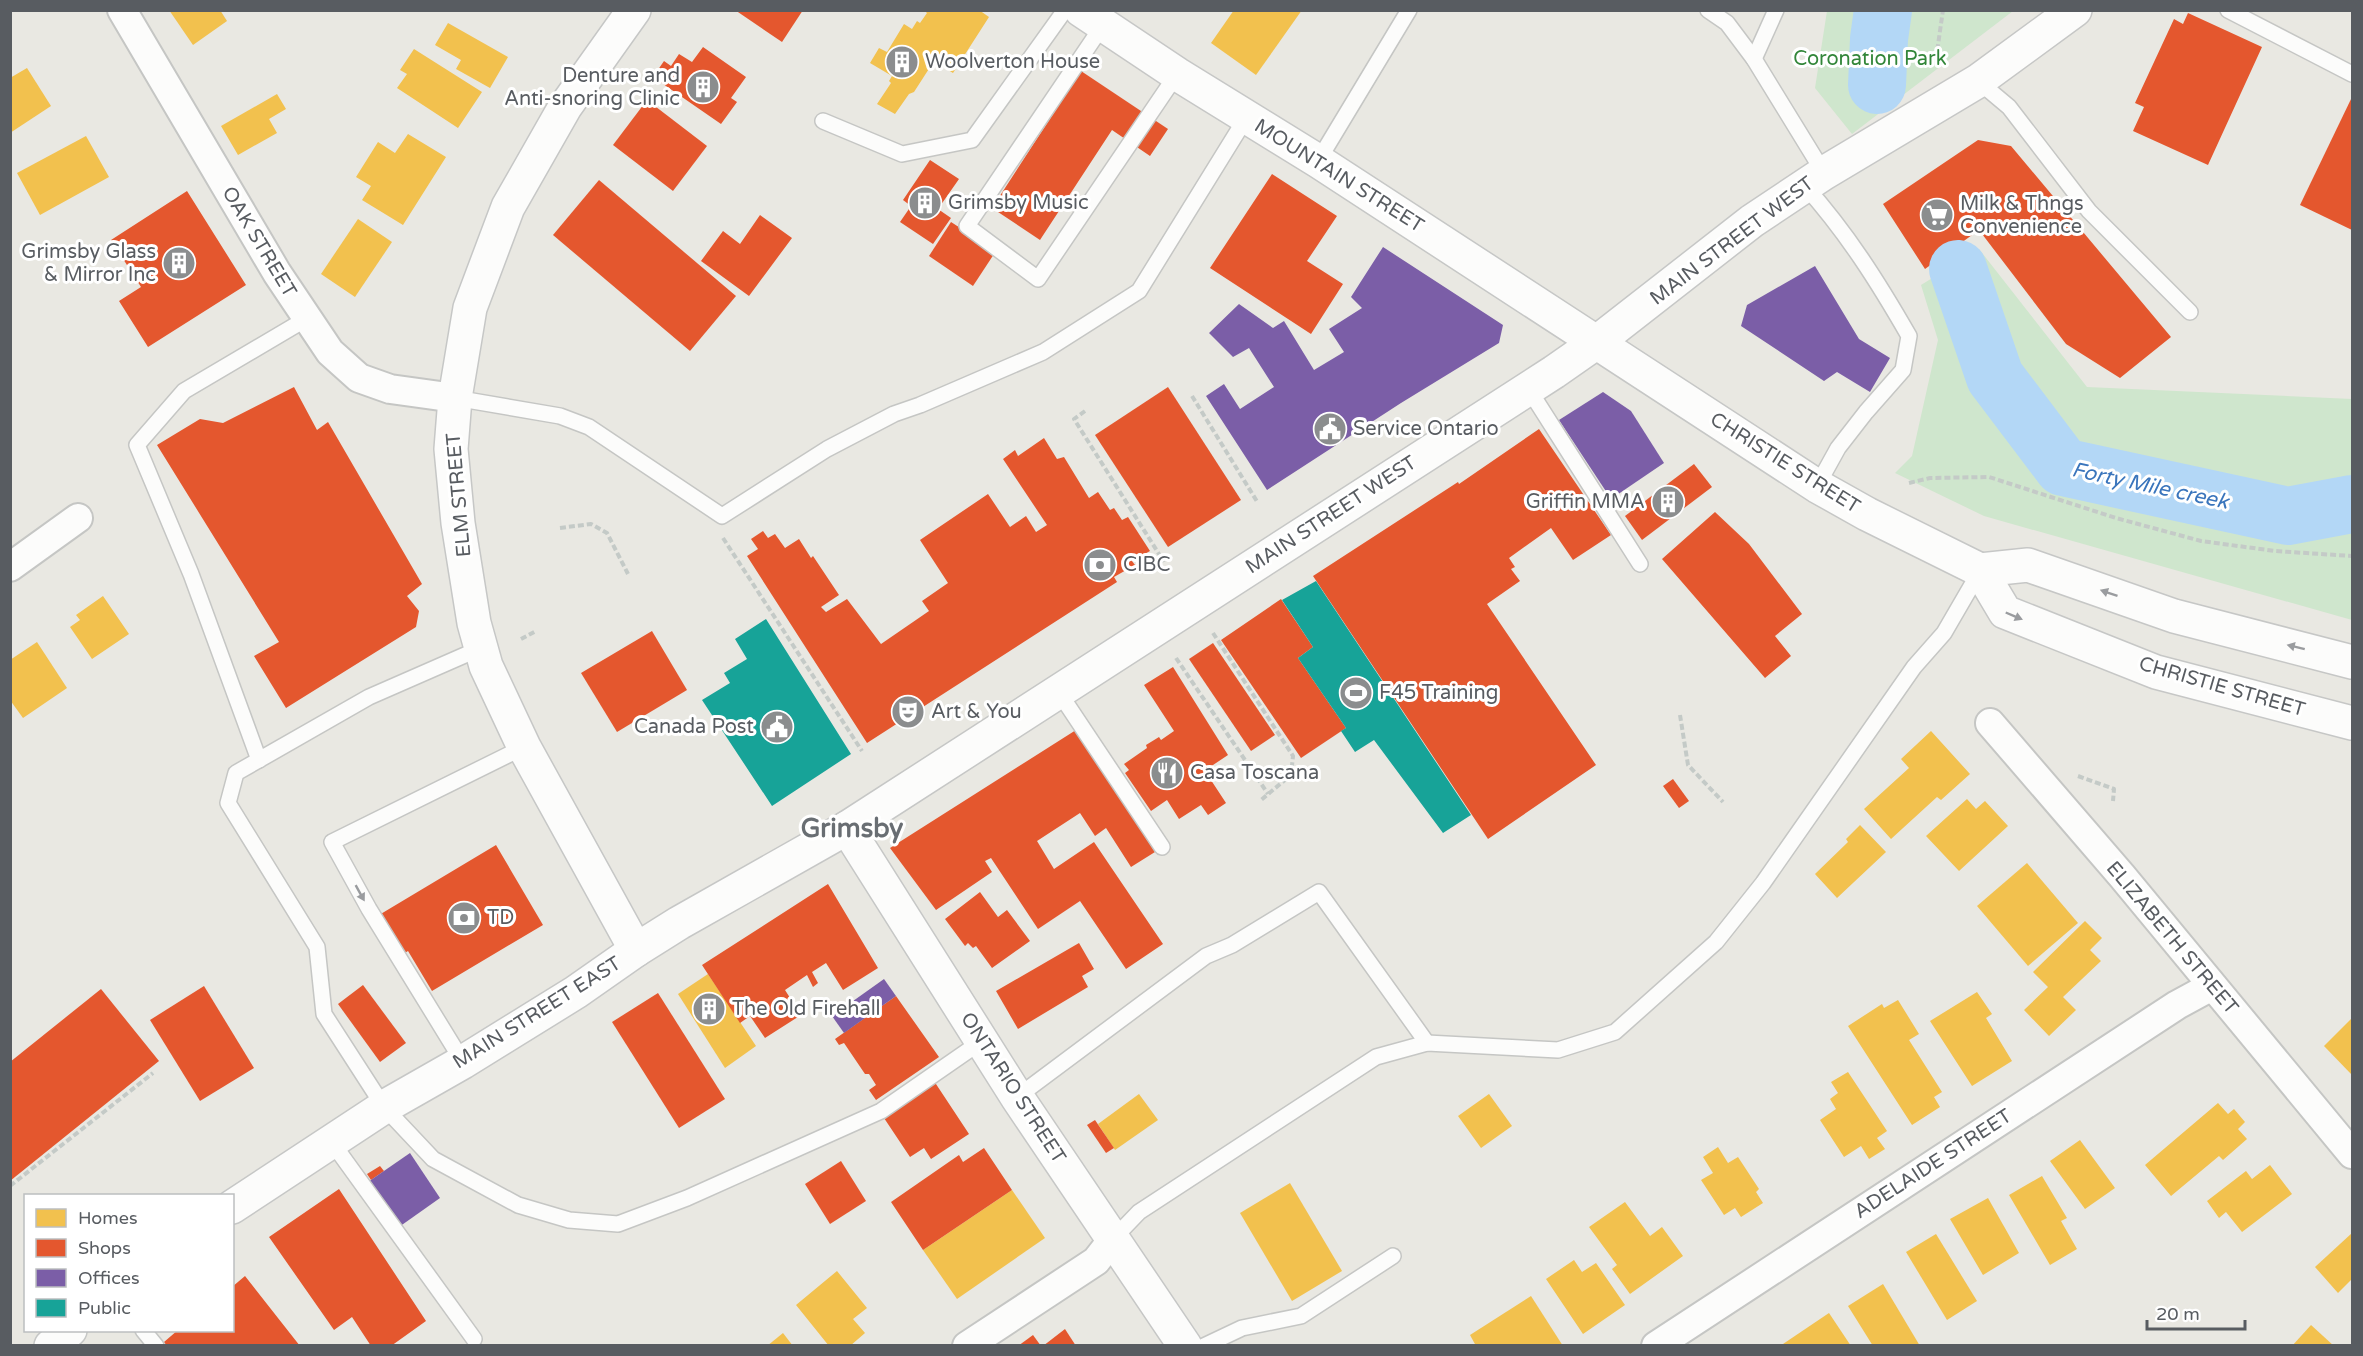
<svg xmlns="http://www.w3.org/2000/svg" width="2363" height="1356" font-family="'Varela Round',sans-serif">
	<rect width="100%" height="100%" fill="#e9e8e2"/>
	<g fill="#cfe6cd">
		<path d="M1827,11V10L2013,11L1852,134L1815,88Z"/>
		<path d="M1979,249L2087,387L2352,399V620L1984,516L1895,473L1912,456L1938,340L1921,285Z"/>
	</g>
	<g fill="#f2c14e">
		<path d="M169,10H220L227,21L193,45Z"/>
		<path d="M924,10H979L989,17L953,73L934,61L914,92L909,94L895,114L877,104L891,83L889,81L892,76L870,63L879,48L887,52L904,24L912,29L917,21L920,23L927,13Z"/>
		<path d="M1234,10H1302L1256,75L1211,43Z"/>
		<path d="M448,23L508,57L490,88L456,69L461,60L435,45Z"/>
		<path d="M414,49L482,92L458,128L397,88L407,74L400,70Z"/>
		<path d="M27,68L51,106L10,133V78Z"/>
		<path d="M277,94L286,109L269,119L277,133L238,155L221,126Z"/>
		<path d="M408,134L446,157L403,225L362,200L371,186L356,177L378,142L395,153Z"/>
		<path d="M86,136L109,177L40,215L17,173Z"/>
		<path d="M358,219L392,242L355,297L321,274Z"/>
		<path d="M103,596L129,634L92,659L70,627L80,620L76,615Z"/>
		<path d="M37,642L67,688L23,718L10,700V660Z"/>
		<path d="M1931,731L1970,774L1941,800L1937,797L1891,839L1864,809L1909,768L1901,759Z"/>
		<path d="M1967,799L1976,809L1985,801L2008,826L1959,871L1926,836Z"/>
		<path d="M1860,825L1886,852L1837,898L1815,874L1848,842L1846,839Z"/>
		<path d="M2027,863L2078,923L2028,966L1977,906Z"/>
		<path d="M2085,921L2102,938L2090,950L2101,961L2063,997L2076,1010L2049,1036L2024,1010L2048,987L2033,972Z"/>
		<path d="M708,974L756,1046L725,1068L678,994Z"/>
		<path d="M1977,992L1992,1014L1986,1018L2012,1061L1972,1086L1930,1021Z"/>
		<path d="M1898,1000L1919,1034L1909,1040L1942,1092L1934,1097L1940,1107L1912,1125L1848,1026L1882,1004L1884,1008Z"/>
		<path d="M2352,1018V1075L2324,1046Z"/>
		<path d="M1848,1072L1887,1131L1877,1138L1885,1149L1869,1159L1861,1146L1844,1157L1820,1120L1836,1109L1830,1099L1838,1093L1831,1082Z"/>
		<path d="M1139,1094L1158,1120L1115,1150L1098,1124Z"/>
		<path d="M1489,1094L1512,1126L1481,1148L1458,1116Z"/>
		<path d="M2218,1103L2228,1114L2234,1109L2245,1122L2238,1129L2247,1139L2223,1160L2219,1156L2171,1196L2145,1165Z"/>
		<path d="M2080,1140L2115,1188L2085,1209L2050,1161Z"/>
		<path d="M1718,1147L1728,1163L1738,1157L1759,1189L1756,1192L1763,1203L1741,1217L1735,1208L1724,1215L1701,1180L1713,1173L1703,1157Z"/>
		<path d="M2270,1165L2292,1194L2242,1232L2226,1212L2219,1218L2207,1201L2246,1171L2252,1179Z"/>
		<path d="M2042,1176L2067,1218L2061,1221L2077,1249L2050,1265L2009,1195Z"/>
		<path d="M1290,1183L1342,1271L1292,1301L1240,1213Z"/>
		<path d="M1012,1190L1045,1238L957,1299L923,1250Z"/>
		<path d="M1988,1198L2019,1253L1983,1275L1950,1219Z"/>
		<path d="M1625,1202L1650,1236L1662,1227L1683,1256L1630,1294L1612,1269L1617,1265L1589,1227Z"/>
		<path d="M2352,1233V1279L2338,1293L2315,1267Z"/>
		<path d="M1936,1234L1977,1301L1947,1320L1906,1252Z"/>
		<path d="M1574,1260L1582,1272L1596,1263L1625,1305L1583,1334L1546,1279Z"/>
		<path d="M837,1271L867,1308L853,1319L865,1333L850,1346H829L796,1305Z"/>
		<path d="M1883,1284L1920,1346H1873L1848,1306Z"/>
		<path d="M1531,1296L1563,1346H1476L1470,1335Z"/>
		<path d="M1829,1313L1851,1346H1780Z"/>
		<path d="M2311,1325L2334,1346H2292Z"/>
		<path d="M783,1333L793,1346H767Z"/>
	</g>
	<g fill="#e4572e">
		<path d="M735,10H803L782,42Z"/>
		<path d="M2188,13L2262,47L2208,165L2133,131L2144,107L2135,103L2174,19L2183,24Z"/>
		<path d="M703,47L746,77L731,98L737,102L721,124L653,77L664,61L671,66L679,54L692,62Z"/>
		<path d="M1081,71L1168,129L1150,156L1112,130L1040,240L992,208Z"/>
		<path d="M2352,97V230L2300,205Z"/>
		<path d="M647,100L707,146L673,191L613,145Z"/>
		<path d="M1978,140L2011,146L2171,337L2120,378L2066,344L1979,230L1925,269L1883,204Z"/>
		<path d="M930,160L959,179L938,209L951,218L933,244L900,222L911,206L903,200Z"/>
		<path d="M1272,174L1337,216L1307,261L1343,284L1311,334L1210,268Z"/>
		<path d="M599,180L736,296L690,351L553,235Z"/>
		<path d="M187,191L246,285L148,347L119,301L141,287L111,240Z"/>
		<path d="M760,215L792,238L749,296L701,261L723,231L740,244Z"/>
		<path d="M951,222L996,251L973,286L929,256Z"/>
		<path d="M294,387L317,430L328,422L422,584L407,596L419,611L416,627L286,708L254,656L279,642L157,445L200,419L223,423Z"/>
		<path d="M1168,387L1241,500L1168,547L1095,435Z"/>
		<path d="M1539,429L1611,535L1573,560L1551,528L1509,558L1515,567L1511,569L1520,581L1487,604L1596,765L1488,839L1313,576L1458,482L1459,484Z"/>
		<path d="M1044,438L1057,459L1064,457L1089,498L1098,492L1110,510L1114,508L1122,520L1128,517L1150,551L1132,561L1135,565L1114,577L1117,582L867,743L747,556L758,549L751,539L763,531L768,538L775,534L785,548L799,539L811,558L813,556L839,595L821,607L826,612L847,599L881,644L929,611L922,601L948,583L920,540L988,494L1010,527L1026,516L1036,532L1047,525L1003,459L1015,450L1018,456Z"/>
		<path d="M1694,464L1712,487L1642,540L1625,516Z"/>
		<path d="M1715,512L1749,544L1802,614L1775,636L1791,656L1765,678L1662,559Z"/>
		<path d="M1281,599L1313,647L1298,658L1346,728L1301,758L1221,640Z"/>
		<path d="M652,631L687,690L617,732L581,673Z"/>
		<path d="M1213,643L1275,735L1251,751L1189,659Z"/>
		<path d="M1173,667L1228,755L1207,769L1210,772L1207,774L1226,803L1208,815L1201,805L1179,819L1167,800L1151,811L1125,773L1129,770L1124,764L1147,748L1146,745L1159,737L1161,740L1174,731L1144,685Z"/>
		<path d="M1076,730L1155,852L1131,867L1106,828L1095,836L1080,813L1037,841L1054,869L1094,842L1163,944L1126,969L1080,901L1038,929L991,858L985,861L992,872L936,910L890,848Z"/>
		<path d="M1673,779L1689,801L1679,808L1663,786Z"/>
		<path d="M496,845L543,925L432,991L408,951L392,961L369,921Z"/>
		<path d="M828,884L878,968L843,990L826,963L812,972L818,983L813,987L807,975L785,990L801,1015L765,1038L750,1016L740,1023L702,965Z"/>
		<path d="M980,892L998,917L1007,910L1030,941L992,968L976,946L973,948L968,943L965,946L945,919Z"/>
		<path d="M1079,943L1094,969L1082,976L1088,987L1018,1029L996,991Z"/>
		<path d="M363,985L406,1043L380,1062L338,1004Z"/>
		<path d="M204,986L254,1068L200,1101L150,1020Z"/>
		<path d="M101,989L159,1061L10,1181V1062Z"/>
		<path d="M658,993L725,1099L679,1128L612,1022Z"/>
		<path d="M896,996L939,1057L876,1100L869,1090L876,1085L869,1074H865L844,1043L839,1045L835,1039Z"/>
		<path d="M934,1081L969,1134L931,1159L924,1148L910,1157L882,1115Z"/>
		<path d="M1095,1120L1114,1148L1106,1153L1087,1125Z"/>
		<path d="M984,1148L1012,1190L923,1250L891,1202L959,1155L963,1162Z"/>
		<path d="M841,1161L866,1201L830,1224L805,1184Z"/>
		<path d="M380,1166L384,1171L371,1180L367,1174Z"/>
		<path d="M339,1189L426,1321L391,1346H371L352,1317L334,1330L269,1237Z"/>
		<path d="M245,1276L300,1346H167L164,1342L178,1330H232V1287Z"/>
		<path d="M1065,1329L1076,1346H1043Z"/>
		<path d="M1033,1335L1041,1346H1018Z"/>
	</g>
	<g fill="#7b5ea7">
		<path d="M1383,247L1503,325L1499,343L1401,403L1267,490L1206,396L1224,384L1240,409L1274,387L1249,348L1233,357L1209,333L1239,304L1273,328L1284,321L1314,370L1344,352L1329,329L1362,308L1351,297Z"/>
		<path d="M1815,266L1859,339L1890,358L1870,392L1837,372L1824,381L1741,326L1747,305Z"/>
		<path d="M1603,392L1631,411L1664,463L1611,499L1559,420Z"/>
		<path d="M884,979L896,996L844,1033L832,1016Z"/>
		<path d="M410,1153L440,1198L399,1227L368,1182Z"/>
	</g>
	<g fill="#17a398">
		<path d="M1316,581L1471,815L1443,833L1374,740L1355,752L1341,731L1346,728L1298,658L1313,647L1282,600Z"/>
		<path d="M766,619L851,754L772,806L702,700L730,683L724,673L747,659L735,639Z"/>
	</g>
	<g fill="none" stroke-linecap="round" stroke-linejoin="round">
		<g stroke="#b3d7f6" stroke-width="58">
			<path d="M1877,85L1879,39L1883,10"/>
			<path d="M1958,269L1995,377L2063,467L2288,516L2352,504"/>
		</g>
		<g stroke="#c5c6c4" stroke-width="18">
			<g id="lane">
				<path d="M1708,10L1727,23L1754,59L1824,173"/>
				<path d="M2228,10L2352,74"/>
				<path d="M1103,25L967,226L1038,279L1177,74"/>
				<path d="M1754,59L1776,10"/>
				<path d="M1978,81L2009,107L2089,211L2190,312"/>
				<path d="M823,121L902,154L972,140L1065,10"/>
				<path d="M1318,161L1409,10"/>
				<path d="M1805,186C1847,233 1878,282 1909,336L1903,370L1866,412L1838,448L1817,486"/>
				<path d="M1528,388L1640,564"/>
				<path d="M455,398L560,416L589,427L722,516L827,449L894,414L920,405L1043,352L1139,291L1246,118"/>
				<path d="M481,648L369,697L236,773L228,803L317,947L324,1014L384,1107L433,1159L518,1205L569,1220L618,1224L687,1198L881,1111L982,1041"/>
				<path d="M1058,691L1162,847"/>
				<path d="M259,760L191,574L137,445L184,391L306,319"/>
				<path d="M463,1062L369,909L332,842L524,747"/>
				<path d="M1017,1097L1206,956L1232,945L1319,892L1427,1043"/>
				<path d="M331,1141L474,1339"/>
				<path d="M1114,1238L1139,1212L1376,1057L1427,1043L1558,1050L1615,1032L1716,942L1763,883L1914,667L1944,633L1980,571"/>
				<path d="M143,1330L156,1346"/>
				<path d="M1204,1346L1242,1328L1301,1316L1393,1256"/>
			</g>
		</g>
		<g stroke="#c5c6c4" stroke-width="32">
			<g id="street">
				<path d="M122,10L277,273L330,352L359,378L390,389L455,398"/>
				<path d="M10,567L78,518"/>
				<path d="M1990,723L2122,876L2352,1154"/>
				<path d="M967,1346L1096,1261L1114,1238"/>
				<path d="M1656,1346L2177,1005L2212,986"/>
			</g>
		</g>
		<g stroke="#c6c7c6" stroke-width="36">
			<g id="secondary">
				<path d="M634,10L565,107L508,207L470,308L455,398L451,449L458,523L474,623L486,666L524,747L636,950"/>
				<path d="M1081,10L1177,74L1318,161L1817,486L1867,514L1980,570L2005,612L2156,672L2352,723"/>
				<path d="M1980,570L2028,565L2174,616L2352,662"/>
				<path d="M847,828L1017,1097L1185,1346"/>
				<path d="M232,1207L384,1107L463,1062L576,992L636,950L679,923L847,828L1554,372L1597,342L1752,221L1824,173L1978,81L2075,10"/>
				<path d="M51,1346L70,1330"/>
			</g>
		</g>
		<g stroke="#c4cac7" stroke-width="4" stroke-dasharray="6 3" stroke-linecap="butt">
			<path d="M1936,59L1943,10"/>
			<path d="M1192,396L1258,503"/>
			<path d="M1085,411L1074,419L1164,562"/>
			<path d="M1909,483L1930,478L1989,477L2116,518L2201,541L2275,551L2352,556"/>
			<path d="M560,528L591,524L607,533L628,574"/>
			<path d="M723,538L862,751"/>
			<path d="M1213,633L1293,756L1291,775L1261,800"/>
			<path d="M521,639L536,631"/>
			<path d="M1176,658L1268,794"/>
			<path d="M1680,715L1688,765L1723,802"/>
			<path d="M2078,776L2114,789L2113,801"/>
			<path d="M10,1186L153,1073"/>
		</g>
		<use href="#lane" stroke="#fcfcfb" stroke-width="15"/>
		<use href="#street" stroke="#fcfcfb" stroke-width="28"/>
		<use href="#secondary" stroke="#fcfcfb" stroke-width="33"/>
	</g>
	<defs><path id="oneway-solid" d="M-6-.8H1V-3.2L6.5 0L1 3.2V.8H-6Z" transform="scale(1.5)"/></defs>
	<g fill="#9a9c9f">
		<use href="#oneway-solid" transform="translate(2109 593) rotate(-161)"/>
		<use href="#oneway-solid" transform="translate(2014 616) rotate(23)"/>
		<use href="#oneway-solid" transform="translate(2296 647) rotate(-166)"/>
		<use href="#oneway-solid" transform="translate(360 893) rotate(61)"/>
	</g>
	<defs>
		<g id="building-disc" transform="scale(1.725)"><circle r="9.5" fill="#8b8d8e" stroke="#fff"/><path d="M-4-6H4V6H1V3H-1V6H-4ZM-2.5-4.3h1.7v1.8h-1.7ZM.8-4.3h1.7v1.8H.8ZM-2.5-1h1.7V.8h-1.7ZM.8-1h1.7V.8H.8Z" fill="#fff"/></g>
		<g id="supermarket-disc" transform="scale(1.725)"><circle r="9.5" fill="#8b8d8e" stroke="#fff"/><path d="M-6-5.5h2.5l.6 2H6L4.5 2H-2.5L-4.4-4H-6ZM-1.5 3.2a1.3 1.3 0 1 0 .1 0ZM3 3.2a1.3 1.3 0 1 0 .1 0Z" fill="#fff"/></g>
		<g id="civic-disc" transform="scale(1.725)"><circle r="9.5" fill="#8b8d8e" stroke="#fff"/><path d="M-.6-6.5H3V-4.5H.6V-3L4-1V1h2V6H-6V1h2V-1L-.6-3ZM-1.2 2.5V6h2.4V2.5Z" fill="#fff"/></g>
		<g id="bank-disc" transform="scale(1.725)"><circle r="9.5" fill="#8b8d8e" stroke="#fff"/><path d="M-6-4H6V4H-6ZM0-2.3a2.3 2.3 0 1 0 0 4.6a2.3 2.3 0 1 0 0-4.6Z" fill="#fff"/></g>
		<g id="stadium-disc" transform="scale(1.725)"><circle r="9.5" fill="#8b8d8e" stroke="#fff"/><path d="M0-5a6.5 5 0 1 0 0 10a6.5 5 0 1 0 0-10ZM-3.5-1.8h7v3.6h-7Z" fill="#fff"/></g>
		<g id="theatre-disc" transform="scale(1.725)"><circle r="9.5" fill="#8b8d8e" stroke="#fff"/><path d="M-5-5.5Q0-4 5-5.5V0Q5 5 0 6Q-5 5-5 0ZM-3.3-2.5H-1v1.5H-3.3ZM1-2.5H3.3v1.5H1ZM-2.8 1Q0 5.5 2.8 1Z" fill="#fff"/></g>
		<g id="restaurant-disc" transform="scale(1.725)"><circle r="9.5" fill="#8b8d8e" stroke="#fff"/><path d="M-5-6h1v4h1v-4h1v4h1v-4h1v5L-1.5 .5V6h-2V.5L-5-1ZM5-6V6H3V1.5H1.5Q1.5-4 5-6Z" fill="#fff"/></g>
	</defs>
	<g fill-rule="evenodd">
		<use href="#building-disc" x="902" y="62"/>
		<use href="#building-disc" x="703" y="87"/>
		<use href="#building-disc" x="925" y="203"/>
		<use href="#supermarket-disc" x="1937" y="215"/>
		<use href="#building-disc" x="179" y="263"/>
		<use href="#civic-disc" x="1330" y="429"/>
		<use href="#building-disc" x="1668" y="502"/>
		<use href="#bank-disc" x="1100" y="565"/>
		<use href="#stadium-disc" x="1356" y="693"/>
		<use href="#theatre-disc" x="908" y="712"/>
		<use href="#civic-disc" x="777" y="727"/>
		<use href="#restaurant-disc" x="1167" y="773"/>
		<use href="#bank-disc" x="464" y="918"/>
		<use href="#building-disc" x="709" y="1009"/>
	</g>
	<g text-anchor="middle" dominant-baseline="central" stroke-width="6" stroke-linejoin="round" paint-order="stroke">
		<g font-size="20" fill="#328639" stroke="#fff">
			<text x="1870" y="59">Coronation Park</text>
		</g>
		<g font-size="20" fill="#585c61" stroke="#fff" text-anchor="start">
			<text x="925" y="62">Woolverton House</text>
			<text x="680" y="76" text-anchor="end">Denture and<tspan x="680" dy="23">Anti-snoring Clinic</tspan></text>
			<text x="948" y="203">Grimsby Music</text>
			<text x="1960" y="204">Milk &amp; Thngs<tspan x="1960" dy="23">Convenience</tspan></text>
			<text x="156" y="252" text-anchor="end">Grimsby Glass<tspan x="156" dy="23">&amp; Mirror Inc</tspan></text>
			<text x="1353" y="429">Service Ontario</text>
			<text x="1645" y="502" text-anchor="end">Griffin MMA</text>
			<text x="1123" y="565">CIBC</text>
			<text x="1379" y="693">F45 Training</text>
			<text x="931" y="712">Art &amp; You</text>
			<text x="754" y="727" text-anchor="end">Canada Post</text>
			<text x="1190" y="773">Casa Toscana</text>
			<text x="487" y="918">TD</text>
			<text x="732" y="1009">The Old Firehall</text>
		</g>
		<g font-size="20" fill="#585c61" stroke="#fff">
			<text transform="translate(1339 176) rotate(32)">MOUNTAIN STREET</text>
			<text transform="translate(1732 241) rotate(-37)">MAIN STREET WEST</text>
			<text transform="translate(259 242) rotate(59)">OAK STREET</text>
			<text transform="translate(1785 463) rotate(32)">CHRISTIE STREET</text>
			<text transform="translate(459 495) rotate(-95)">ELM STREET</text>
			<text transform="translate(1331 515) rotate(-33)">MAIN STREET WEST</text>
			<text transform="translate(2222 687) rotate(16)">CHRISTIE STREET</text>
			<text transform="translate(2172 938) rotate(50)">ELIZABETH STREET</text>
			<text transform="translate(537 1013) rotate(-32)">MAIN STREET EAST</text>
			<text transform="translate(1013 1088) rotate(57)">ONTARIO STREET</text>
			<text transform="translate(1933 1164) rotate(-33)">ADELAIDE STREET</text>
		</g>
		<g font-size="21" font-style="italic" fill="#3a75bc" stroke="#fff">
			<text transform="translate(2150 486) rotate(12)">Forty Mile creek</text>
		</g>
		<g font-size="26" font-weight="bold" fill="#696e73" stroke="#fff">
			<text x="852" y="828">Grimsby</text>
		</g>
	</g>
	<rect width="2363" height="1356" fill="none" stroke="#585c61" stroke-width="24"/>
	<rect x="24" y="1194" width="210" height="138" fill="#ffffff" stroke="#bcbec0" stroke-width="1.5"/>
	<rect x="36" y="1209" width="30" height="18" fill="#f2c14e" stroke="#bcbec0" stroke-width="1.5"/>
	<text x="78" y="1224" font-size="18" fill="#585c61">Homes</text>
	<rect x="36" y="1239" width="30" height="18" fill="#e4572e" stroke="#bcbec0" stroke-width="1.5"/>
	<text x="78" y="1254" font-size="18" fill="#585c61">Shops</text>
	<rect x="36" y="1269" width="30" height="18" fill="#7b5ea7" stroke="#bcbec0" stroke-width="1.5"/>
	<text x="78" y="1284" font-size="18" fill="#585c61">Offices</text>
	<rect x="36" y="1299" width="30" height="18" fill="#17a398" stroke="#bcbec0" stroke-width="1.5"/>
	<text x="78" y="1314" font-size="18" fill="#585c61">Public</text>
	<path d="M2147 1320v9h98v-9" fill="none" stroke="#585c61" stroke-width="3"/>
	<text x="2156" y="1320" font-size="18" fill="#585c61" stroke="#ffffff" stroke-width="4.5" paint-order="stroke">20 m</text>
</svg>
